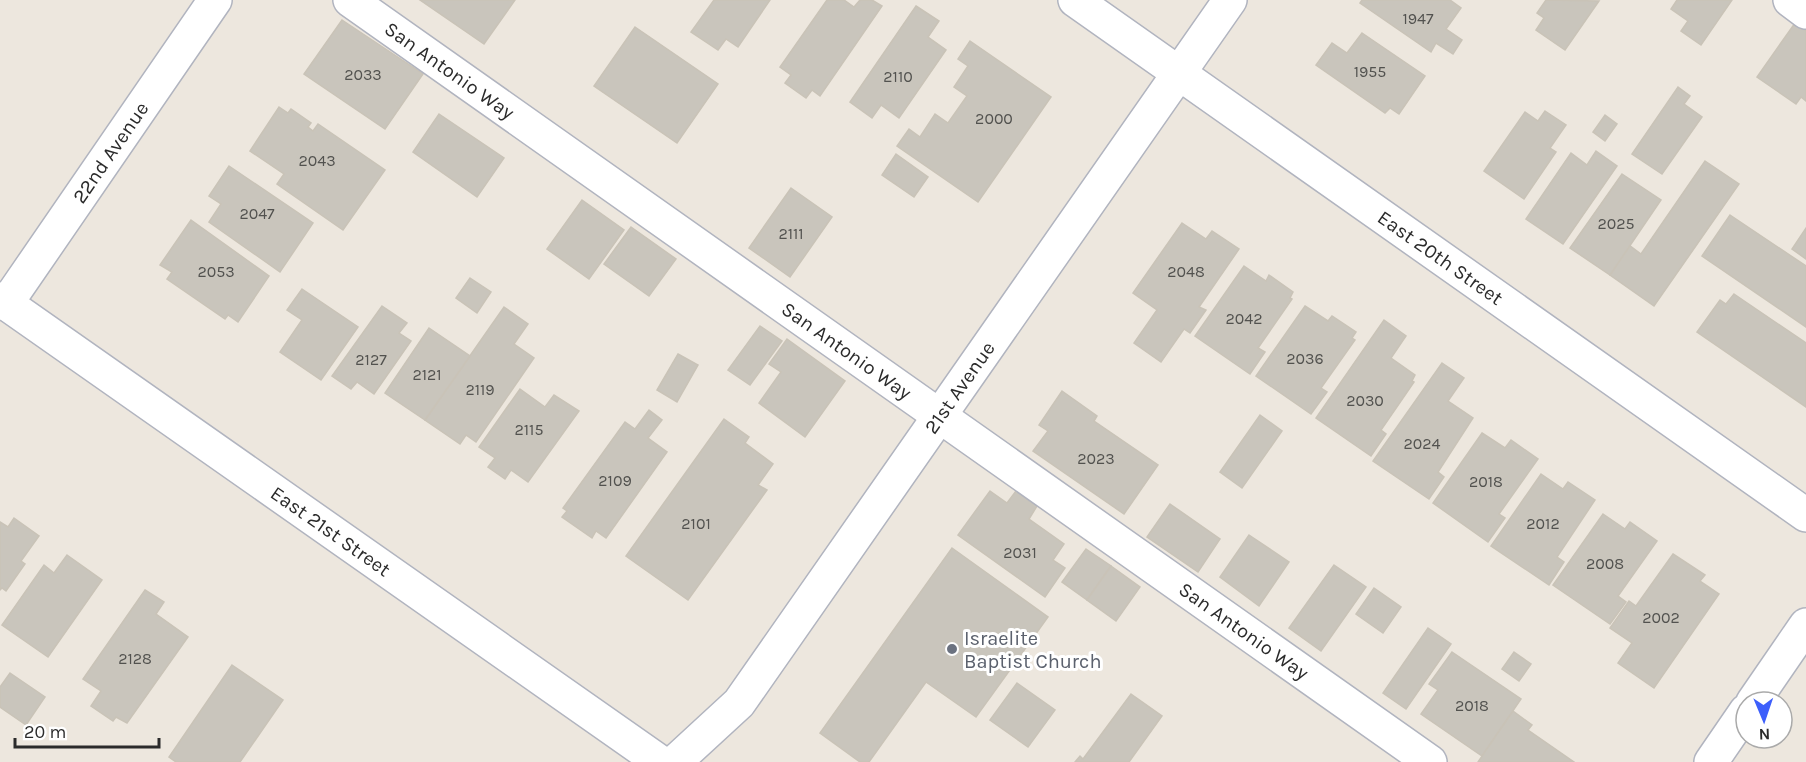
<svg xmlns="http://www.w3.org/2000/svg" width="1806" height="762" font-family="Karla,sans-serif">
	<rect width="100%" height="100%" fill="#ede7de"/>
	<g fill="#c9c5bc" stroke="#c9c3b7" stroke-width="1.5">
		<path d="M420,0H515L484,44Z"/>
		<path d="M714,0H770L738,47L726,39L718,50L691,32Z"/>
		<path d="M827,0H844L854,7L860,0H872L882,6L820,96L812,90L806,98L785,83L791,75L780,67Z"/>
		<path d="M1362,0H1450L1461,8L1446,29L1462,40L1453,54L1436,43L1431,52L1360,3Z"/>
		<path d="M1546,0L1599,1L1565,50L1536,30L1544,18L1537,13Z"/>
		<path d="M1677,0H1732L1701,45L1681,31L1688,21L1671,9Z"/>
		<path d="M916,6L939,21L928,37L946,50L899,118L881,105L872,118L850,102Z"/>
		<path d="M342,20L423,74L385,129L304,74Z"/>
		<path d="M1795,23L1806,31V101L1801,97L1796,104L1757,77Z"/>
		<path d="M635,27L718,84L677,143L594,86Z"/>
		<path d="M1362,33L1425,76L1399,114L1390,108L1385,113L1316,65L1332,43L1347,53Z"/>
		<path d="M970,41L1051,97L978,202L897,146L909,129L920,137L935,114L948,123L967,96L954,87L968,66L958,59Z"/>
		<path d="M1678,87L1690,96L1684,104L1702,117L1662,174L1632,154Z"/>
		<path d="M279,107L288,113L291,109L311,123L308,127L313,131L318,124L385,170L343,230L277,184L284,174L250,151Z"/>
		<path d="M1545,111L1566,125L1550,148L1556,152L1524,199L1484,171L1525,112L1538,121Z"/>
		<path d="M439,114L504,158L477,197L413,152Z"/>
		<path d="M1605,115L1617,124L1605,141L1593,132Z"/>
		<path d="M1596,151L1617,166L1563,244L1526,219L1571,153L1587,165Z"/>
		<path d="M896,154L928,177L914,197L882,175Z"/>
		<path d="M1705,161L1739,184L1654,306L1610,275L1629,245L1641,254Z"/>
		<path d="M229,166L313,223L280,272L209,222L221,204L209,196Z"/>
		<path d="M1622,174L1661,200L1610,275L1570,248Z"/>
		<path d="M791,188L832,217L790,277L749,248Z"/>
		<path d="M582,200L624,230L589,279L547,249Z"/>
		<path d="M1730,215L1806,266V327L1702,256Z"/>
		<path d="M191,220L269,276L238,322L228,315L225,319L167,279L172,272L160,265Z"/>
		<path d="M1182,223L1206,239L1212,231L1239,249L1199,307L1206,310L1190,333L1184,329L1161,362L1134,343L1157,310L1133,293Z"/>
		<path d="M631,227L676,259L649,296L604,264Z"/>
		<path d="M1806,228V259L1792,249Z"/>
		<path d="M1244,266L1266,281L1269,275L1293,292L1290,298L1292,299L1258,348L1265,352L1250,374L1195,336Z"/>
		<path d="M470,278L491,292L477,313L456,298Z"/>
		<path d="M302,289L358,327L321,380L280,352L302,320L287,310Z"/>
		<path d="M1734,294L1806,343V407L1697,332L1720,300L1726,304Z"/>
		<path d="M382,306L407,323L399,333L411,341L374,394L357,382L351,389L332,376Z"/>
		<path d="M1305,306L1328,321L1332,316L1356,332L1352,338L1355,340L1321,388L1327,392L1311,414L1256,376Z"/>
		<path d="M504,307L528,324L514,344L534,358L476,442L466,435L460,444L425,420Z"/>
		<path d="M1384,320L1406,336L1391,358L1415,375L1412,381L1414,382L1381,430L1386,434L1371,456L1316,418Z"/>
		<path d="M760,326L782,341L750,385L728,370Z"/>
		<path d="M429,328L470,356L425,420L385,393Z"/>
		<path d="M787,339L845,381L805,437L759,403L781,372L769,364Z"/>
		<path d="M678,354L698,365L677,402L657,390Z"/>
		<path d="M1442,363L1464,378L1448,401L1473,418L1438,472L1444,477L1429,499L1373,461Z"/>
		<path d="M520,389L545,407L554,395L579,411L528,482L511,470L505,479L488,467L495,458L479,447Z"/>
		<path d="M1062,391L1097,416L1094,421L1158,465L1124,514L1033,451L1048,431L1039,425Z"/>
		<path d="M649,410L662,420L648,438L667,452L606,538L596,531L592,538L562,517L567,511L563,508L625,422L635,429Z"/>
		<path d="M1260,415L1282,431L1242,488L1220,472Z"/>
		<path d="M724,419L749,437L745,443L773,464L758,485L767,490L688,600L626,556Z"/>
		<path d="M1482,433L1505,448L1511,440L1538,459L1499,514L1505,518L1488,542L1433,503Z"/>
		<path d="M1541,474L1563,489L1568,482L1595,500L1557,557L1564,562L1549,585L1491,546Z"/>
		<path d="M990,491L1007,503L1016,491L1037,506L1029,519L1064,544L1053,560L1065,568L1045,597L958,535Z"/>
		<path d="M1170,504L1220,539L1198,572L1147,537Z"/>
		<path d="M1603,514L1625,529L1630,522L1657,541L1618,596L1626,602L1610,624L1553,585Z"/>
		<path d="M14,518L39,536L21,561L25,564L6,591L2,588L0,590V522L8,527Z"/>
		<path d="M1249,535L1289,562L1259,606L1220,577Z"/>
		<path d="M952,548L1048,617L976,717L926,682L869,762H860L820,733Z"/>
		<path d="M1086,549L1111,566L1087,600L1062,582Z"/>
		<path d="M1673,554L1705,575L1700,581L1719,594L1654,688L1618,663L1632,643L1610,628L1629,601L1636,606Z"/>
		<path d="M67,555L102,580L48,657L2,625L44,565L54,573Z"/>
		<path d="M1334,565L1366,587L1321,651L1289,628Z"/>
		<path d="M1111,566L1140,587L1116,621L1087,600Z"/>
		<path d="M1374,588L1401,607L1383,633L1356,614Z"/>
		<path d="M145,590L164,602L156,614L188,637L127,723L116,717L113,721L91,706L101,691L83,679Z"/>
		<path d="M1428,628L1451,644L1406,709L1383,693Z"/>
		<path d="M1452,652L1521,699L1482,756L1421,714L1438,690L1429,684Z"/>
		<path d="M1514,652L1531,664L1519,681L1502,669Z"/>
		<path d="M232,665L283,700L240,762H176L169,757Z"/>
		<path d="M10,673L45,697L26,725L0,707V687Z"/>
		<path d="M1017,683L1055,710L1028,747L990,720Z"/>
		<path d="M1131,694L1162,716L1129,762H1075L1080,756L1083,759Z"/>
		<path d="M1513,711L1532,725L1528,730L1574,762H1478Z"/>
	</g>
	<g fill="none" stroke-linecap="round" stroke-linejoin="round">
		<g stroke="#b1b4bf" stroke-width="36">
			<g id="minor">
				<path id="s1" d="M350,0L1430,762"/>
				<path id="s2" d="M1075,0L1806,515"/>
				<path d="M1790,0L1806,12"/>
				<path id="s3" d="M0,299L660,762"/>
				<path id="s4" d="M6,304L215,0"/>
				<path d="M1753,702L1806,625"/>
				<path id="s5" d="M675,762L739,703L1230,0"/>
				<path d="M1711,762L1746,711"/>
			</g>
		</g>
		<use href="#minor" stroke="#fff" stroke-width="33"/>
	</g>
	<circle fill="#6b7280" stroke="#fff" stroke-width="2" cx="952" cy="649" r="6"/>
	<g text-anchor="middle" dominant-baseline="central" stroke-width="6" stroke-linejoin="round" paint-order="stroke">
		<g font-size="16" fill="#52524f">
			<text x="1418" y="18">1947</text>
			<text x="1370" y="71">1955</text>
			<text x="363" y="74">2033</text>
			<text x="898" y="76">2110</text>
			<text x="994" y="118">2000</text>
			<text x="317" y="160">2043</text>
			<text x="257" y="213">2047</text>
			<text x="1616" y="223">2025</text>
			<text x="791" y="233">2111</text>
			<text x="216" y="271">2053</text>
			<text x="1186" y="271">2048</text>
			<text x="1244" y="318">2042</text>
			<text x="1305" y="358">2036</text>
			<text x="371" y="359">2127</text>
			<text x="427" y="374">2121</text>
			<text x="480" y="389">2119</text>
			<text x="1365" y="400">2030</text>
			<text x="529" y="429">2115</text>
			<text x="1422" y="443">2024</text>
			<text x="1096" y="458">2023</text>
			<text x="615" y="480">2109</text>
			<text x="1486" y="481">2018</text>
			<text x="696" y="523">2101</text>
			<text x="1543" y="523">2012</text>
			<text x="1020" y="552">2031</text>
			<text x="1605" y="563">2008</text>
			<text x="1661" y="617">2002</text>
			<text x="135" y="658">2128</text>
			<text x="1472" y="705">2018</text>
		</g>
		<g font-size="20" fill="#2b2b2b" stroke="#fff">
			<text stroke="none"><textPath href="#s1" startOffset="122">San Antonio Way</textPath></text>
			<text stroke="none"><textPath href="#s4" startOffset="184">22nd Avenue</textPath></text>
			<text stroke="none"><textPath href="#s2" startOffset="447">East 20th Street</textPath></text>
			<text stroke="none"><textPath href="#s1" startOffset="608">San Antonio Way</textPath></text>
			<text stroke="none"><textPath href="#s5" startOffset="472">21st Avenue</textPath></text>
			<text stroke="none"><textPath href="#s3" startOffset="404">East 21st Street</textPath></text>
			<text stroke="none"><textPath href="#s1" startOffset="1094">San Antonio Way</textPath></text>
		</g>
		<g font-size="20" fill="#5b616d" stroke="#fff" text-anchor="start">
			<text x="964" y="638">Israelite<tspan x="964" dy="23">Baptist Church</tspan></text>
		</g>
	</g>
	<g transform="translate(1764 720) rotate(178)"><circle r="28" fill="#ffffff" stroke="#aaaaaa" stroke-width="1.5"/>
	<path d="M0-4.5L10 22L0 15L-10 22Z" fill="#3d5ffb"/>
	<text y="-9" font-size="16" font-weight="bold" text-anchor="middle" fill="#2b2b2b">N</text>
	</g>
	<path d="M15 738v9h144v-9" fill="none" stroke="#2b2b2b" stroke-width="3"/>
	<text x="24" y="738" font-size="18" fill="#2b2b2b" stroke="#ffffff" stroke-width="4.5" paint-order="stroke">20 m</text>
</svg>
